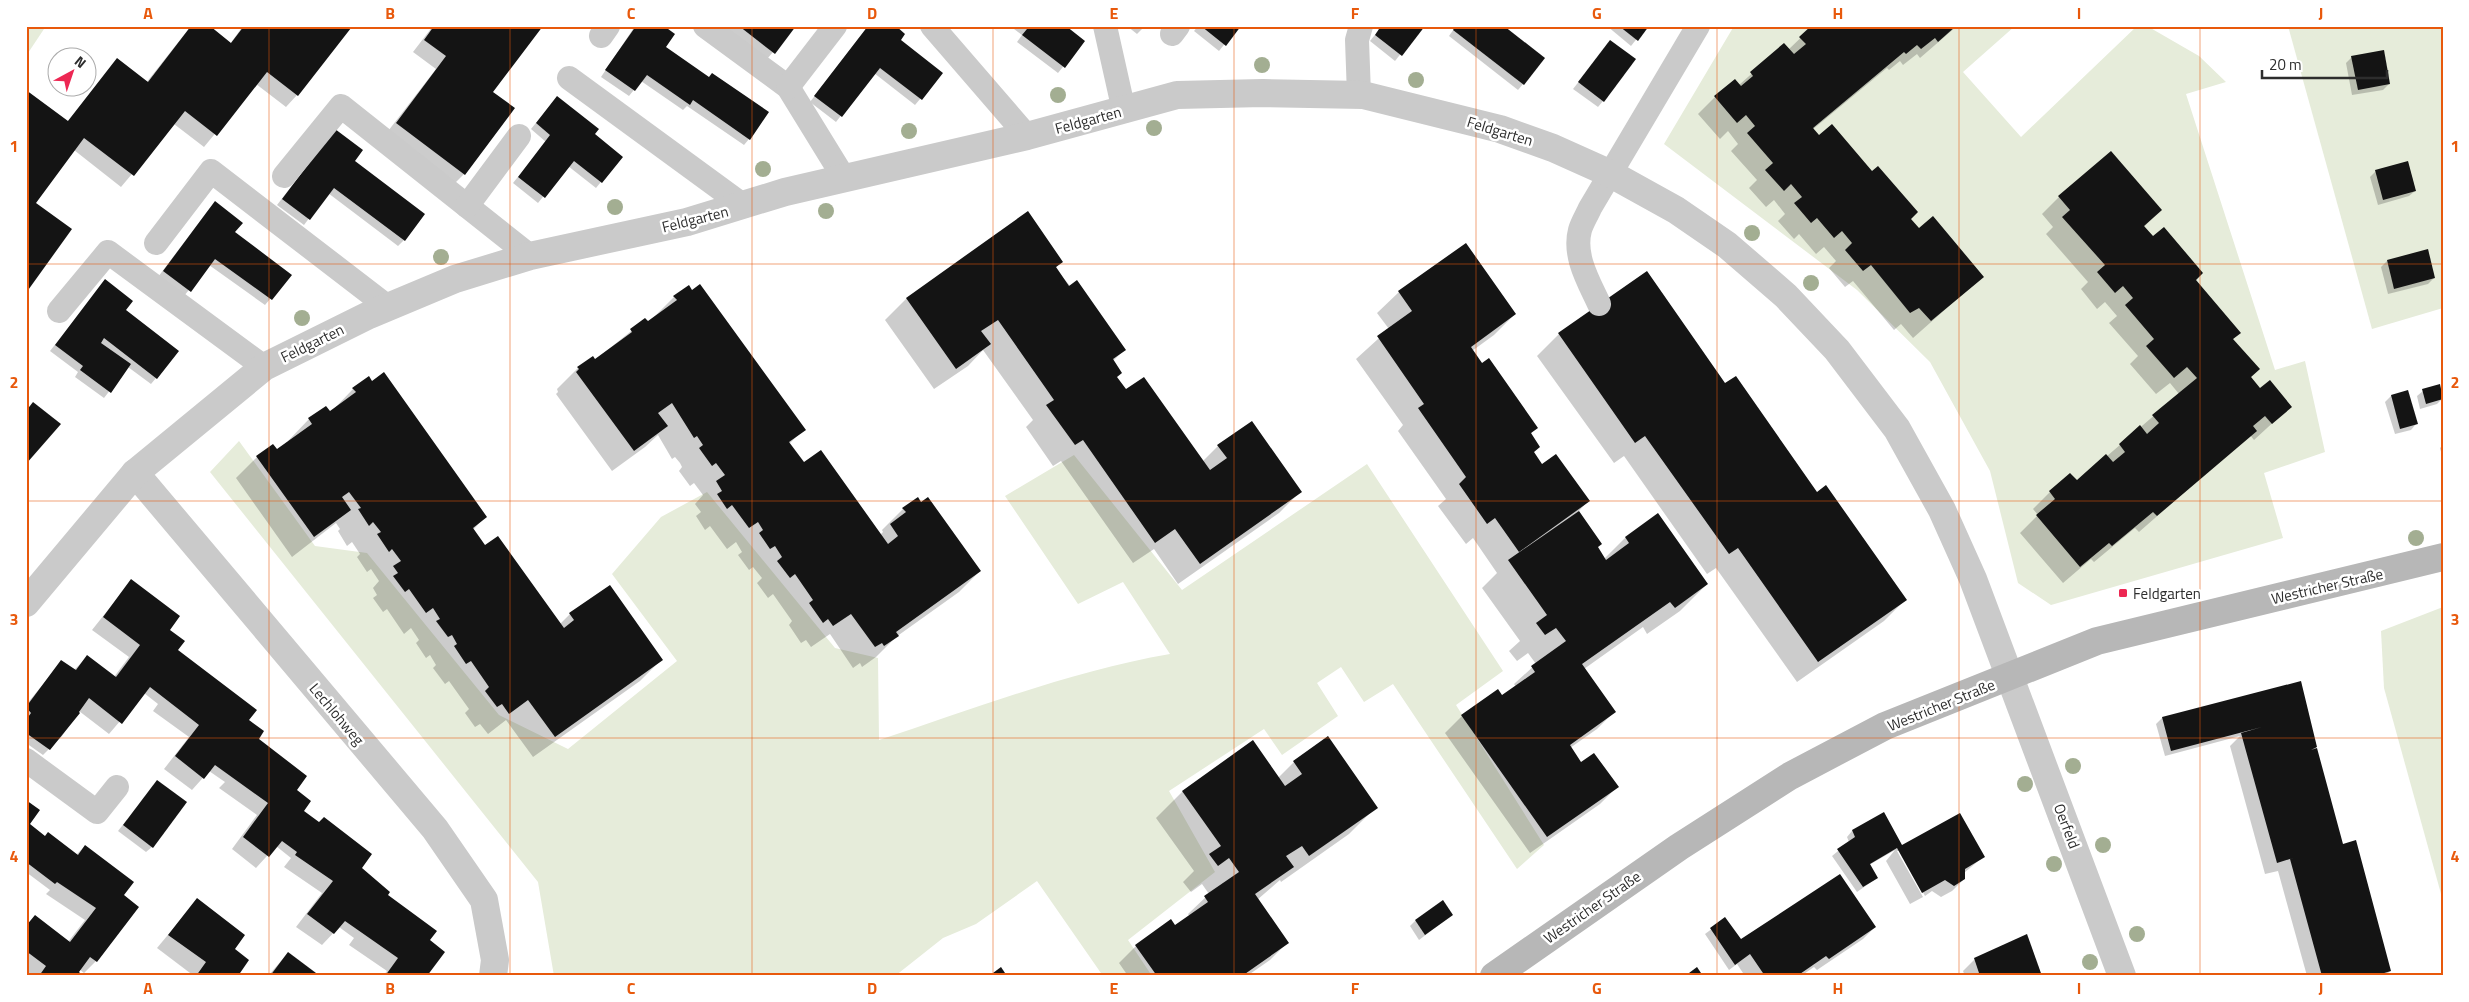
<svg xmlns="http://www.w3.org/2000/svg" width="2469" height="1002" font-family="'Titillium Web',sans-serif">
	<rect width="100%" height="100%" fill="#fff"/>
	<g fill="#e6ecda">
		<path d="M26,26H46L26,56Z"/>
		<path d="M1734,26H2015L1963,72L2021,137L2137,26H2147L2199,56L2226,82L2186,94L2275,370L2305,361L2325,452L2264,473L2283,538L2051,605L2018,583L1990,471L1930,362L1857,290L1664,144Z"/>
		<path d="M2288,26H2443V308L2372,329Z"/>
		<path d="M239,441L315,546L367,553L499,715L568,749L677,661L612,574L661,517L707,492L835,648L878,658L879,740C974,709 1071,671 1170,654L1123,582L1078,604L1005,496L1074,455L1182,590L1367,464L1503,671L1456,705L1544,845L1517,869L1393,684L1364,702L1341,667L1317,683L1338,716L1282,755L1264,729L1169,791L1215,872L1128,940L1152,976H1103L1037,881L976,924L943,938L895,976H554L538,882L210,472Z"/>
		<path d="M2443,607V901L2384,688L2381,631Z"/>
	</g>
	<g fill="#0003">
		<path d="M191,26L230,44L243,26H347L297,95L286,107L256,84L204,147L174,124L121,187L74,150L34,203L26,291V92L67,122L117,60L146,83Z"/>
		<path d="M433,26H541L491,92L464,174L452,186L385,135L436,69L413,52Z"/>
		<path d="M635,26H662L664,48L749,139L744,145L687,106L683,110L641,81L629,96L601,77Z"/>
		<path d="M713,26H795L762,65Z"/>
		<path d="M868,26L899,40L942,73L915,105L874,73L836,122L810,102Z"/>
		<path d="M1010,26H1064L1084,41L1058,73L1017,42L1022,35Z"/>
		<path d="M1127,26H1145L1137,34Z"/>
		<path d="M1198,26H1239L1219,51L1194,31Z"/>
		<path d="M1382,26H1423L1395,61L1370,41Z"/>
		<path d="M1456,26L1523,84L1518,90L1449,36Z"/>
		<path d="M1607,26H1647L1631,46Z"/>
		<path d="M1813,26H1957L1920,58L1917,54L1903,65L1900,61L1889,70L1887,68L1812,130L1918,230L1982,277L1913,338L1901,324L1894,330L1853,281L1845,287L1829,268L1836,261L1824,247L1816,254L1799,234L1794,239L1778,221L1785,214L1774,200L1766,207L1749,188L1757,180L1731,151L1738,144L1728,131L1720,139L1698,114L1715,97L1739,85L1784,45L1788,50Z"/>
		<path d="M1610,42L1603,101L1598,107L1573,89Z"/>
		<path d="M2352,57L2389,84L2383,90L2352,95L2346,63Z"/>
		<path d="M552,103L621,157L596,188L568,166L538,203L513,183L546,142L531,129Z"/>
		<path d="M330,136L353,161L404,240L398,246L328,193L304,225L277,205Z"/>
		<path d="M2376,171L2415,191L2409,196L2378,205L2370,177Z"/>
		<path d="M2059,197L2160,210L2144,227L2195,280L2239,333L2232,340L2259,369L2251,377L2260,389L2290,407L2254,440L2250,435L2139,532L2135,528L2094,562L2091,559L2063,583L2020,533L2038,515L2033,509L2050,492L2077,482L2179,394L2170,383L2156,394L2130,364L2138,356L2109,323L2117,316L2105,302L2097,309L2081,289L2088,282L2046,234L2053,227L2042,214Z"/>
		<path d="M210,208L234,233L290,275L265,305L209,265L184,296L158,277Z"/>
		<path d="M1028,213L1062,262L1055,268L1124,350L1113,361L1116,378L1125,391L1202,462L1218,446L1252,423L1300,492L1279,513L1178,584L1154,549L1133,563L1061,461L1053,466L1026,427L1033,420L983,350L968,366L934,389L885,320L906,299Z"/>
		<path d="M1466,245L1515,314L1494,335L1472,351L1536,428L1530,434L1533,453L1542,466L1588,501L1578,512L1604,559L1625,538L1658,515L1707,584L1680,611L1647,634L1643,627L1584,669L1614,712L1597,729L1570,748L1581,764L1617,787L1600,804L1530,853L1445,733L1462,716L1502,697L1516,687L1514,684L1536,664L1528,653L1517,661L1509,651L1520,641L1482,588L1497,573L1473,538L1466,544L1438,506L1446,499L1398,431L1403,425L1356,359L1389,329L1377,313L1399,292Z"/>
		<path d="M2387,261L2434,278L2428,284L2388,294L2381,267Z"/>
		<path d="M1646,272L1725,385L1905,600L1884,621L1797,682L1716,568L1707,574L1624,456L1614,463L1537,356L1559,334Z"/>
		<path d="M105,281L124,311L156,378L151,384L128,367L104,398L75,377L78,372L50,351Z"/>
		<path d="M674,297L804,429L789,444L803,464L880,535L883,532L882,530L903,509L980,571L959,592L896,637L876,657L862,667L860,663L853,668L830,634L811,647L806,640L801,643L789,625L792,621L773,594L768,598L757,583L762,578L753,567L749,570L738,555L742,552L736,542L727,549L710,526L705,530L696,516L701,512L695,504L703,495L694,483L690,486L679,471L682,467L680,463L675,457L672,459L658,435L645,447L612,471L556,394L558,392L557,389L578,368L593,358L595,360L645,320L648,323Z"/>
		<path d="M353,389L485,517L473,530L485,547L560,624L570,614L661,660L640,681L533,757L506,720L488,734L480,724L475,727L465,713L469,709L449,681L445,684L433,668L436,665L430,655L426,658L416,643L419,640L411,628L404,634L387,609L383,612L373,598L377,595L373,588L379,581L371,569L367,572L357,557L360,554L352,542L347,546L338,531L340,529L336,523L292,557L236,478L257,457L273,445L276,451L289,442L288,441L309,419L330,413Z"/>
		<path d="M2407,391L2416,424L2411,430L2395,434L2385,402L2391,396Z"/>
		<path d="M2423,391L2443,398L2437,404L2420,409L2417,396Z"/>
		<path d="M2443,445V459L2440,448Z"/>
		<path d="M131,581L168,630L176,651L247,720L252,745L295,790L298,817L360,868L380,902L429,941L425,976H383L387,971L349,945L354,938L339,927L322,945L296,927L322,893L284,867L291,858L276,846L256,868L232,849L257,815L219,788L225,782L209,771L192,790L164,769L189,737L153,711L158,704L144,693L109,734L79,711L62,736L43,755L26,743V705L62,661L74,670L87,657L114,677L129,657L92,630Z"/>
		<path d="M2301,682L2307,716L2342,845L2390,971L2385,976H2307L2278,871L2265,874L2230,746L2240,736L2165,756L2156,724L2162,718Z"/>
		<path d="M1327,738L1376,807L1349,834L1281,882L1280,880L1257,900L1287,943L1270,960L1247,976H1128L1119,963L1136,946L1171,921L1175,927L1190,917L1188,914L1209,894L1202,884L1191,892L1183,882L1194,871L1156,818L1182,792L1278,778L1294,762Z"/>
		<path d="M157,782L152,847L146,852L118,831Z"/>
		<path d="M26,802L28,825L44,837L76,855L85,846L122,895L96,961L84,973L79,969L77,972L81,976H32L26,971V925L35,917L68,942L85,920L46,894L50,890L26,872Z"/>
		<path d="M1884,814L1901,844L1897,849L1959,814L1983,857L1964,873V879L1952,891L1941,897L1932,891L1925,896L1900,851H1897L1923,897L1910,904L1886,861L1895,850L1869,865L1877,878L1857,892L1832,856L1849,842L1847,837L1852,831Z"/>
		<path d="M197,900L236,976H194L157,948Z"/>
		<path d="M1452,915L1419,940L1410,926L1415,921Z"/>
		<path d="M1725,919L1740,942L1875,927L1863,939L1817,970L1814,967L1801,976H1745L1737,964L1729,970L1705,934Z"/>
		<path d="M288,953L318,976H268Z"/>
		<path d="M1975,959L2040,976H1965L1963,971Z"/>
	</g>
	<g fill="#141414">
		<path d="M191,26H210L231,43L244,26H349L351,28L298,96L267,72L217,136L185,111L134,176L84,138L36,203L72,229L26,293V90L68,121L117,58L148,82Z"/>
		<path d="M434,26H543L493,92L515,108L465,175L396,123L446,56L424,40Z"/>
		<path d="M636,26H664L675,34L666,47L709,77L712,73L769,112L750,140L693,100L690,105L647,75L635,91L605,70Z"/>
		<path d="M739,26H796L775,54Z"/>
		<path d="M868,26H896L905,34L901,40L943,73L922,100L880,68L842,117L814,96Z"/>
		<path d="M1023,26H1066L1085,41L1065,68L1022,35L1027,29Z"/>
		<path d="M1201,26H1241L1226,46Z"/>
		<path d="M1381,26H1425L1402,56L1375,35Z"/>
		<path d="M1456,26H1504L1545,58L1524,85L1453,30Z"/>
		<path d="M1619,26H1649L1638,41Z"/>
		<path d="M1811,26H1956L1938,42L1935,38L1921,49L1917,45L1906,54L1904,52L1813,128L1819,135L1832,124L1872,171L1878,166L1918,212L1911,219L1919,228L1933,216L1984,277L1931,321L1919,308L1910,313L1871,265L1863,271L1845,250L1852,243L1842,231L1834,238L1817,218L1811,223L1794,203L1802,197L1791,184L1784,191L1765,170L1773,163L1747,133L1755,126L1746,115L1737,123L1714,96L1735,79L1741,86L1753,76L1750,72L1784,43L1794,54L1806,44L1799,37Z"/>
		<path d="M1610,40L1636,59L1604,102L1578,82Z"/>
		<path d="M2384,50L2390,84L2358,90L2351,56Z"/>
		<path d="M557,96L599,129L595,134L623,157L602,183L574,161L545,198L518,177L550,135L536,123Z"/>
		<path d="M335,129L363,150L355,161L425,214L405,241L334,188L310,220L282,199Z"/>
		<path d="M2111,151L2162,210L2144,226L2153,236L2164,227L2203,273L2196,280L2241,333L2233,339L2260,369L2251,377L2260,388L2270,380L2292,407L2272,424L2265,416L2253,426L2257,431L2157,516L2153,512L2112,546L2109,543L2080,567L2036,515L2055,499L2049,491L2070,473L2077,480L2106,454L2113,462L2125,452L2119,444L2140,425L2147,434L2159,423L2152,415L2197,378L2187,367L2174,378L2146,346L2154,339L2125,305L2133,298L2123,286L2115,293L2097,272L2105,265L2062,217L2070,210L2058,196Z"/>
		<path d="M2408,161L2416,191L2383,200L2375,170Z"/>
		<path d="M215,201L243,223L235,232L292,275L272,300L215,259L191,292L163,271Z"/>
		<path d="M1028,211L1063,262L1056,267L1069,286L1077,280L1126,350L1113,359L1122,373L1117,377L1126,389L1144,377L1210,470L1227,458L1217,445L1252,421L1302,492L1200,564L1175,529L1155,543L1083,440L1075,445L1046,405L1054,400L998,320L981,331L991,344L956,369L906,298Z"/>
		<path d="M1466,243L1516,314L1471,347L1482,363L1489,358L1538,428L1531,433L1540,447L1534,452L1542,464L1556,454L1590,501L1519,552L1495,518L1487,524L1459,484L1466,477L1418,408L1424,404L1377,336L1412,311L1398,291Z"/>
		<path d="M2428,249L2435,278L2394,289L2387,260Z"/>
		<path d="M1647,271L1725,383L1736,376L1817,492L1826,485L1907,600L1818,662L1738,548L1729,554L1645,436L1635,443L1558,333Z"/>
		<path d="M105,279L133,301L126,310L179,351L157,379L104,338L101,343L131,364L111,393L80,370L83,366L55,345Z"/>
		<path d="M700,284L806,430L789,442L804,462L821,450L888,544L898,536L890,524L906,512L902,508L918,497L921,502L928,497L981,571L896,632L899,636L884,646L882,643L875,647L851,614L833,626L828,619L823,623L809,603L813,600L795,574L790,578L777,561L782,557L775,546L770,549L759,533L763,530L758,522L749,528L732,505L727,509L717,494L722,491L716,481L725,475L716,463L712,466L699,448L703,445L697,436L694,438L672,403L658,413L668,426L634,451L576,372L579,369L577,367L593,356L595,359L632,332L630,329L645,318L648,321L677,300L673,296L689,285L692,290Z"/>
		<path d="M384,372L487,517L473,528L485,545L498,536L564,628L574,620L569,613L610,585L663,660L555,737L528,700L509,714L502,704L497,707L485,691L489,687L471,661L466,664L454,646L457,644L452,635L448,637L436,621L440,619L433,608L426,613L409,589L405,592L393,576L398,573L393,566L401,561L392,549L389,552L377,534L381,532L373,522L369,526L358,509L361,508L349,492L342,497L351,510L314,537L256,456L273,444L277,449L312,424L308,418L326,406L330,411L356,392L352,388L369,376L372,381Z"/>
		<path d="M2440,384L2443,399L2426,404L2422,389Z"/>
		<path d="M2408,390L2418,424L2400,429L2391,395Z"/>
		<path d="M33,402L61,424L26,464V411Z"/>
		<path d="M1579,511L1602,544L1598,547L1606,560L1629,543L1625,537L1658,513L1708,584L1675,608L1670,602L1582,664L1616,712L1570,745L1581,762L1594,753L1619,787L1547,837L1461,715L1498,689L1502,695L1535,672L1531,666L1566,641L1556,628L1545,635L1536,623L1547,615L1508,560Z"/>
		<path d="M131,579L180,616L170,630L185,641L178,650L257,710L249,720L264,731L259,739L307,776L297,790L311,801L304,811L319,822L324,817L372,854L362,868L390,892L388,895L437,931L430,940L445,952L427,976H385L398,958L345,921L334,934L307,914L333,881L295,855L297,852L282,841L269,857L243,837L268,803L215,765L204,779L175,756L199,725L150,687L122,724L89,698L79,712L80,713L50,750L26,733V720L31,713L26,707L61,660L76,670L87,655L116,677L140,645L103,617Z"/>
		<path d="M2301,681L2317,747L2311,750L2317,748L2343,844L2356,840L2391,971L2374,976H2322L2290,859L2296,857L2277,863L2241,733L2262,727L2171,751L2162,717Z"/>
		<path d="M1328,736L1378,808L1309,856L1302,846L1286,856L1294,867L1255,894L1289,943L1242,976H1157L1135,945L1171,919L1175,925L1208,902L1204,896L1239,872L1229,858L1218,866L1209,854L1221,846L1182,791L1253,740L1285,786L1302,774L1293,761Z"/>
		<path d="M157,780L187,802L153,848L123,825Z"/>
		<path d="M26,800L40,810L30,824L45,836L48,832L78,855L85,845L134,882L124,895L139,907L97,962L90,957L79,972L83,976H39L46,966L26,951V926L35,915L70,942L96,908L57,882L55,884L26,862Z"/>
		<path d="M1884,812L1902,845L1960,813L1985,857L1965,869V879L1954,886L1945,880L1922,893L1897,848L1870,864L1878,878L1863,887L1837,849L1855,837L1852,830Z"/>
		<path d="M1840,874L1876,927L1829,959L1826,956L1797,976H1765L1750,954L1735,965L1710,928L1725,917L1741,939Z"/>
		<path d="M197,898L245,935L235,949L249,960L238,976H196L206,962L168,935Z"/>
		<path d="M1443,900L1453,915L1425,935L1415,920Z"/>
		<path d="M2027,934L2042,976H1980L1974,958Z"/>
		<path d="M288,952L320,976H270Z"/>
		<path d="M1001,967L1007,976H989Z"/>
		<path d="M1697,967L1703,976H1685Z"/>
	</g>
	<g fill="none" stroke-linecap="round" stroke-linejoin="round">
		<g stroke="#cacaca" stroke-width="24">
			<path d="M705,26L788,87L844,178"/>
			<path d="M932,26L1027,136"/>
			<path d="M1105,26L1124,111"/>
			<path d="M1172,34L1178,26"/>
			<path d="M601,36L608,26"/>
			<path d="M569,78L744,206"/>
			<path d="M788,87L835,26"/>
			<path d="M1359,95L1357,40L1361,26"/>
			<path d="M284,176L341,106L530,256"/>
			<path d="M467,206L519,136"/>
			<path d="M156,243L211,171L388,307"/>
			<path d="M1599,304C1589,282 1573,256 1580,230C1582,223 1587,215 1590,208L1698,26"/>
			<path d="M59,311L108,252L264,367"/>
			<path d="M26,760L97,812L117,787"/>
		</g>
		<g stroke="#cacaca" stroke-width="28">
			<path d="M135,473L435,829L484,900L495,960L493,976"/>
			<path d="M26,603L135,473L264,367L369,315L455,279L530,256L687,222L785,192L1027,136L1177,95L1263,93L1363,95L1500,129L1553,148L1611,174L1676,210L1727,245L1786,296L1837,350L1897,429L1942,510L1973,579L2122,976"/>
		</g>
		<path stroke="#b7b7b7" stroke-width="28" d="M1494,976L1679,847L1790,776L1885,726L2097,641L2443,557"/>
	</g>
	<g fill="#a3ae92">
		<circle cx="1262" cy="65" r="8"/>
		<circle cx="1416" cy="80" r="8"/>
		<circle cx="1058" cy="95" r="8"/>
		<circle cx="1154" cy="128" r="8"/>
		<circle cx="909" cy="131" r="8"/>
		<circle cx="763" cy="169" r="8"/>
		<circle cx="615" cy="207" r="8"/>
		<circle cx="826" cy="211" r="8"/>
		<circle cx="1752" cy="233" r="8"/>
		<circle cx="441" cy="257" r="8"/>
		<circle cx="1811" cy="283" r="8"/>
		<circle cx="302" cy="318" r="8"/>
		<circle cx="2416" cy="538" r="8"/>
		<circle cx="2073" cy="766" r="8"/>
		<circle cx="2025" cy="784" r="8"/>
		<circle cx="2103" cy="845" r="8"/>
		<circle cx="2054" cy="864" r="8"/>
		<circle cx="2137" cy="934" r="8"/>
		<circle cx="2090" cy="962" r="8"/>
	</g>
	<path fill="none" stroke="#e8590c" stroke-width="1" stroke-opacity="0.55" d="M269,26V976M510,26V976M752,26V976M993,26V976M1234,26V976M1476,26V976M1717,26V976M1959,26V976M2200,26V976M26,264H2443M26,501H2443M26,738H2443"/>
	<rect fill="#ed2753" stroke="#fff" stroke-width="2" x="2118" y="588" width="10" height="10" rx="2.5"/>
	<g text-anchor="middle" dominant-baseline="central" stroke-width="5" stroke-linejoin="round" paint-order="stroke">
		<g font-size="15" fill="#2d2d2d" stroke="#fff">
			<text transform="translate(1088 120) rotate(-15)">Feldgarten</text>
			<text transform="translate(1500 131) rotate(17)">Feldgarten</text>
			<text transform="translate(695 219) rotate(-14)">Feldgarten</text>
			<text transform="translate(312 343) rotate(-26)">Feldgarten</text>
			<text transform="translate(2327 586) rotate(-13)">Westricher Straße</text>
			<text transform="translate(1941 705) rotate(-22)">Westricher Straße</text>
			<text transform="translate(337 714) rotate(50)">Lechlohweg</text>
			<text transform="translate(2067 826) rotate(69)">Oerfeld</text>
			<text transform="translate(1592 907) rotate(-35)">Westricher Straße</text>
		</g>
		<g font-size="15" fill="#2d2d2d" stroke="#fff" text-anchor="start">
			<text x="2133" y="593">Feldgarten</text>
		</g>
	</g>
	<rect width="2469" height="1002" fill="none" stroke="#ffffff" stroke-width="55"/>
	<g transform="translate(72 72) rotate(40)"><circle r="24" fill="#ffffff" stroke="#ababab"/>
	<path d="M0-4L9 19L0 12L-9 19Z" fill="#ed2753"/>
	<text y="-8" font-size="14" font-weight="bold" text-anchor="middle" fill="#2d2d2d">N</text>
	</g>
	<path d="M2262 70v8h125v-8" fill="none" stroke="#2d2d2d" stroke-width="2.5"/>
	<text x="2269" y="70" font-size="15" fill="#2d2d2d" stroke="#ffffff" stroke-width="4" paint-order="stroke">20 m</text>
	<rect x="28" y="28" width="2414" height="946" fill="none" stroke="#e8590c" stroke-width="2"/>
	<g font-size="16" text-anchor="middle" font-weight="bold" fill="#e8590c">
		<text x="148" y="19">A</text>
		<text x="390" y="19">B</text>
		<text x="631" y="19">C</text>
		<text x="872" y="19">D</text>
		<text x="1114" y="19">E</text>
		<text x="1355" y="19">F</text>
		<text x="1597" y="19">G</text>
		<text x="1838" y="19">H</text>
		<text x="2079" y="19">I</text>
		<text x="2321" y="19">J</text>
		<text x="14" y="152">1</text>
		<text x="2455" y="152">1</text>
		<text x="14" y="388">2</text>
		<text x="2455" y="388">2</text>
		<text x="14" y="625">3</text>
		<text x="2455" y="625">3</text>
		<text x="14" y="862">4</text>
		<text x="2455" y="862">4</text>
		<text x="148" y="994">A</text>
		<text x="390" y="994">B</text>
		<text x="631" y="994">C</text>
		<text x="872" y="994">D</text>
		<text x="1114" y="994">E</text>
		<text x="1355" y="994">F</text>
		<text x="1597" y="994">G</text>
		<text x="1838" y="994">H</text>
		<text x="2079" y="994">I</text>
		<text x="2321" y="994">J</text>
	</g>
</svg>
